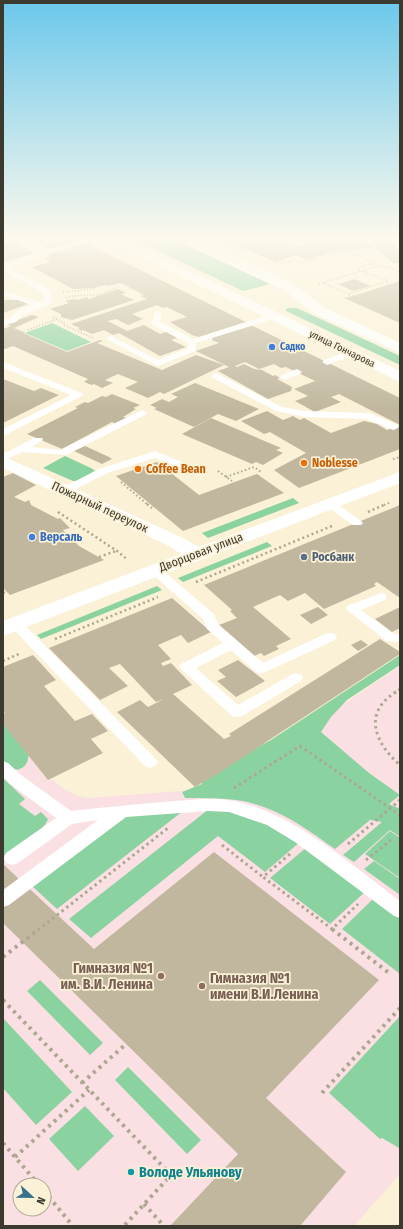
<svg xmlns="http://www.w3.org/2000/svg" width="403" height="1229" font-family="'Fira Sans Condensed',sans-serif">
	<rect width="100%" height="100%" fill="#faf1d6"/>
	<path fill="#fbe0e3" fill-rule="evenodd" d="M400,666V1174L354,1226H3V724L48,780L51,779L64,789L78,796L88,798L181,791L184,798L218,789ZM20,1185H44V1209H20Z"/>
	<g fill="#8bd2a1">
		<path d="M131,238H171L270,284L243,291Z"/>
		<path d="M370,238H400V265Z"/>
		<path d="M288,308H297L400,356V365L286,311V309Z"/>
		<path d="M52,323L91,342L67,351L25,333Z"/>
		<path d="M65,456L93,469L95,471L78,481H73L43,468Z"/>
		<path d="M293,498L299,503L208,538L202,533Z"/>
		<path d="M267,542L272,546L183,582L178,578Z"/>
		<path d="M157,586L162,590L41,639L37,635Z"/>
		<path d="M400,655V665L347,700L331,717L321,732L369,773L400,795L389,804L398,808L400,807V837L390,830L354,862L343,855L382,822L370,820L335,849C307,829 279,808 243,801C224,798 204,798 185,798L182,792L202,784L203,779L212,771L271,740Z"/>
		<path d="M3,714L28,753C30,762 23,772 12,769C9,768 6,766 3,764Z"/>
		<path d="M3,778L25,799L19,804L35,816L41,812L48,819C44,832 15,848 3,856Z"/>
		<path d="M209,809L227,810L272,825L300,842L265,872L218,836L91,938L69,919Z"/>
		<path d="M183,811L57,909L32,886L127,816Z"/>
		<path d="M390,831L400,838V878L365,854Z"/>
		<path d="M307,847L366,891L330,924L270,878Z"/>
		<path d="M374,861L400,879V895L364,869Z"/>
		<path d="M375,897L400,916V974L342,929Z"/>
		<path d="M40,980L103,1043L90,1055L27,991Z"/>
		<path d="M400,1016V1148H399L382,1138L380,1139L329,1093Z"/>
		<path d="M3,1018L72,1092L36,1125L3,1088Z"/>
		<path d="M128,1067L201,1140L187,1154L115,1080Z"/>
		<path d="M85,1106L114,1136L78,1171L49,1139Z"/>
	</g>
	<g fill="#c0b79e">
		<path d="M28,238H76L81,241L49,249Z"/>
		<path d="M217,238H275L298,247L306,244L303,243L309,241L303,238H365L375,247L328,253L307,260L296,255L276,262Z"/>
		<path d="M3,240L9,241L34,253L3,262Z"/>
		<path d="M87,244L179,289L246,322L199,337L192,335L170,322L187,317L167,307L163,308L157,305L132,314L143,319L128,325L116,319L108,321L127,331L144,325L160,334L166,332L177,338L171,340L186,347L160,356L119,333L113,335L104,330L92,334L83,330L81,331L78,329L80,328L71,324L147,299L140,296L144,295L121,283L108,286L105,285L94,288L73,289L32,267L51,262L45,259L49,258L47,256L50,254Z"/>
		<path d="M400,245V263H393L375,247Z"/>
		<path d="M355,279L370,286L353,291L338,284Z"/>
		<path d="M400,281V323L344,298L353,296Z"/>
		<path d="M118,289L126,293L121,294L134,300L72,320L61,317V314L50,309L69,303L65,301L74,299L78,300L87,297L89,299Z"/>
		<path d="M3,300H18L28,304L3,313Z"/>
		<path d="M32,315L39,317L14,328L26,333H23L67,352L100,340L103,341L97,343L162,370L196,355L224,365L164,394L160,392L148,398L125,388L138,382L118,374L105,380L113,383L102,388L94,384L92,385L84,382L88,379L13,346L5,349L3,348V329L11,326L6,324Z"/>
		<path d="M251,325L400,398V425L339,394L331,397L341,402L315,412L295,401L308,396L294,389L315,381L286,367L281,368L274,364L259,369L245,362L235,366L237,367L244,364L254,369L262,370L273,376L275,375L280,378L277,379L292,387L291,391L268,399L218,371L229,367L196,351L219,343L212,340L213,337Z"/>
		<path d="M3,379L34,391L41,388L59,395L3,423Z"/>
		<path d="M195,383L259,409L236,421L218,414L194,427L154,409L157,408L150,405L162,399L169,402L178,397L171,394Z"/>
		<path d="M112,394L140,405L133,408L136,409L123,417L127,418L116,424L112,422L62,449L27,434L78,408L75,407L85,402L88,403L102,396L106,397Z"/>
		<path d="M267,411L283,420L293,416L300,420L304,418L331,433L364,421L377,424L387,430L400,425V449L299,488L274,470L306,453L270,432L264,434L241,421Z"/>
		<path d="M211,418L281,448L276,450L283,453L263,465L256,462L252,464L182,434Z"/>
		<path d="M85,446L109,457L112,459L102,464L74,451Z"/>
		<path d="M157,462L199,495L257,474L284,493L183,531L116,476Z"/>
		<path d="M13,473L36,485L14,497L25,502L29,500L31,505L58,519L60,518L70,528L63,530L79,546L104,560L10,595L3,588V477Z"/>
		<path d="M400,505V598L377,582L374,584L376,586L324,609L305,593L288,601L280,595L253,607L291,639L276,646L279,649L264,656L261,653L254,656L219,625L237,618L230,611L232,610L204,585Z"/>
		<path d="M172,598L211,632L188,643L181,635L158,645L171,659L161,663L163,666L171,663L192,685L173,694L224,739L231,736L229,734L380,639L400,652V654L219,773L195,787L117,712L140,700L148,707L164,699L156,702L120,664L109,668L128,686L100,700L49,648Z"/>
		<path d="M318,607L328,615L311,624L300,615Z"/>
		<path d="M400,607V628L392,632L375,619Z"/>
		<path d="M361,640L368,645L358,651L351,645Z"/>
		<path d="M33,655L56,680L44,686L75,721L92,714L108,731L91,739L103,753L48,780L3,724V714L5,713L3,710V667Z"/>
		<path d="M238,660L265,681L236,697L217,681L226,677L218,670Z"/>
		<path d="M214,852L379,980L266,1098L346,1172L300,1226H170L238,1154L3,923V864L94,949Z"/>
	</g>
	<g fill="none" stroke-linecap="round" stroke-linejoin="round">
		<g stroke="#ada792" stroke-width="1.5" stroke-dasharray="1 2" stroke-linecap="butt">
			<path d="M282,263L295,260L303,263L332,254L351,251L379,266L388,267L400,272"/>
			<path d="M357,268L374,263"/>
			<path d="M323,283L348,294"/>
			<path d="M319,284L378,266"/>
			<path d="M63,292L95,289"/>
			<path d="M353,296L348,294L388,281L357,269"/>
			<path d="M66,298L73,296L96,295L119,287"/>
			<path d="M53,317L64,323V325L93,338"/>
			<path d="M28,330L57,319"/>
		</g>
		<g stroke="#ada792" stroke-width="2" stroke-dasharray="1.5 2.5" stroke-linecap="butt">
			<path d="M393,459L400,457"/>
			<path d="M218,471L232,481"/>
			<path d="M226,477L254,467L261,472"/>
			<path d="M121,482L148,505"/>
			<path d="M384,505L391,502"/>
		</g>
		<g stroke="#ada792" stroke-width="2.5" stroke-dasharray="2 3" stroke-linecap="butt">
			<path d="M147,504L152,508"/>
			<path d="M58,512L117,551L128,560"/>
			<path d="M368,512L386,504"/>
			<path d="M99,557L116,551"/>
			<path d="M196,582L332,526"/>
			<path d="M3,593L7,591"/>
			<path d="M55,639L158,597"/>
			<path d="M3,661L19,654"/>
			<path d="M394,693L400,689"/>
		</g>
		<g stroke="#ada792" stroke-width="3" stroke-dasharray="2.5 3.5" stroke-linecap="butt">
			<path d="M396,692C362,713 375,743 400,765"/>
			<path d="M234,788L300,746L400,815"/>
			<path d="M348,844L400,800"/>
			<path d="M222,845L263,877"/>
			<path d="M290,854L263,877L332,929L358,904"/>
			<path d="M366,860L391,840"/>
			<path d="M38,930L168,828"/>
		</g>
		<g stroke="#ada792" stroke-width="4" stroke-dasharray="3 4.5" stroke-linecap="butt">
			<path d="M332,929L389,973"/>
			<path d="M3,957L39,929"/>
			<path d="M3,1000L171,1175L124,1226"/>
			<path d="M82,1083L126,1044"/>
			<path d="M322,1093L400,1008"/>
			<path d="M3,1143L39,1185"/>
			<path d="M15,1157L89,1090"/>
			<path d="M44,1191L73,1226"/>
			<path d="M144,1204L164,1226"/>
		</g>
		<g fill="#fff" fill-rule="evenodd">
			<path d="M11,238H18L43,250L88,238H101L45,254L11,269L50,290L52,301L48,305L23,315L16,322L3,326V320L10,318L17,311L32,305L3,295V291L40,302L44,300L43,293L3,271V267L36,252L12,240Z"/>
			<path d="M288,238H296V239L292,241Z"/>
			<path d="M387,238H395L400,242V247H396Z"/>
			<path d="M222,239H225V243L200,249L196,247Z"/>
			<path d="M155,311H158L162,313L160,322L193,339L271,314H274L278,316L277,318L196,343L195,351L158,366L106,339L110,336L113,337L158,360L188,348V343L153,325L152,323Z"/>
			<path d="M351,350L355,353L354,355L327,365L322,362L324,360Z"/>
			<path d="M3,362L82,393L84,395L3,436V429L71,395L3,368Z"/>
			<path d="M297,369L302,372L300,374L285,380L280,377L282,375Z"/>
			<path d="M216,373L282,407L304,411L369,413L398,425L399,427L394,430L390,429L367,419L304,417L276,411L213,378L211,376Z"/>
			<path d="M142,410L147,413L145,415L66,455L22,452L3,461V454L34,438H42L43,440L32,447L60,450Z"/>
			<path d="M155,451L204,471L205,473L204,475H196L155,458L107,473L70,492L66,493L60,490L62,488L99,469Z"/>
			<path d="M329,500L333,501L361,521L363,523L361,525H353L325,505L323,503Z"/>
			<path d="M155,566L159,567L214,614L218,624L263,663L325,634L330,633L335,634L337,637L335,640L261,674L256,672L231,650L196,668L238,705L291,675L296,673L301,675L303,678L301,681L242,716L237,717L232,716L179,667L181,664L223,643L207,629L203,619L151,573L149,570L151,567Z"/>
			<path d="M381,593L385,594L387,597L385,600L361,610L394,634H400V642L386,641L346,609L347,606Z"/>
			<path d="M16,620L21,621L155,758L158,762L155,766L150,768L145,766L11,627L9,624L11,621Z"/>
			<path d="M3,761L8,763L21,775L71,811C105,807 139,804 174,801C192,800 211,797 228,800C288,808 353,866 400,901V918L394,916L295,842L267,825L229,812L208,811L126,817L9,905L3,907V890L98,820L72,824L18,863L12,865L6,863L4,858L6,853L56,818L9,783L3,777Z"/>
		</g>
		<path fill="#fff" fill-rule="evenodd" d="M3,456L183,538L199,547L400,472V483L3,636V621L181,554L169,546L3,468Z"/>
		<g fill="#fff" fill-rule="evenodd">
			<path d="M105,238H121L400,371V382L107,241Z"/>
			<path d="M176,238H193L294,284L325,308L400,343V353L315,314L284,290L178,241Z"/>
		</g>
	</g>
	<linearGradient id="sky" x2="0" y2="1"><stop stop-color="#6bc8eb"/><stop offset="0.58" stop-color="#fdf9ed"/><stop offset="1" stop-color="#fdf9ed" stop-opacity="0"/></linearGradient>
	<rect width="403" height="410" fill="url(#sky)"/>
	<g fill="#3f7fe0" stroke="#faf1d6" stroke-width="1.5">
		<circle cx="272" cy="347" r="4"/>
		<circle cx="32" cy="537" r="4"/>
	</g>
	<g fill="#e8710a" stroke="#faf1d6" stroke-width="1.5">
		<circle cx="304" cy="463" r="4"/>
		<circle cx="138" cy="469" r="4"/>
	</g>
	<circle fill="#5c6f8a" stroke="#faf1d6" stroke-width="1.5" cx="304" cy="557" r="4"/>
	<g fill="#8d6e63" stroke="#faf1d6" stroke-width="1.5">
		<circle cx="161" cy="976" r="4"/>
		<circle cx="202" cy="986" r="4"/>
	</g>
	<circle fill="#0f9aa8" stroke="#faf1d6" stroke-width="1.5" cx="131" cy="1172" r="4"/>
	<g text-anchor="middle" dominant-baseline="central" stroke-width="3.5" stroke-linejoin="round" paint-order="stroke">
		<g font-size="10" font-weight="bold" fill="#366cbe" stroke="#faf1d6" text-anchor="start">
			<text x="280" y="347">Садко</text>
		</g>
		<g font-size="10" fill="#3c392e" stroke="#faf1d6">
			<text transform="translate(342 349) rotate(26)">улица Гончарова</text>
		</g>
		<g font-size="12" font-weight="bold" fill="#c56008" stroke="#faf1d6" text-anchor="start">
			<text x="312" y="463">Noblesse</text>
			<text x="146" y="469">Coffee Bean</text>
		</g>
		<g font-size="12" fill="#3c392e" stroke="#faf1d6">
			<text transform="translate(100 507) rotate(25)">Пожарный переулок</text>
			<text transform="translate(201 552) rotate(-21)">Дворцовая улица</text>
		</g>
		<g font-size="12" font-weight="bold" fill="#366cbe" stroke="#faf1d6" text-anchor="start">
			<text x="40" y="537">Версаль</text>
		</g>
		<g font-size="12" font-weight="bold" fill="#4e5e75" stroke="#faf1d6" text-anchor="start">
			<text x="312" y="557">Росбанк</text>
		</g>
		<g font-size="14" font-weight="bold" fill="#785e54" stroke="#faf1d6" text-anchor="end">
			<text x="153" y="968">Гимназия №1<tspan x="153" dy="16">им. В.И. Ленина</tspan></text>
			<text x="210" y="978" text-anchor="start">Гимназия №1<tspan x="210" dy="16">имени В.И.Ленина</tspan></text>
		</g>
		<g font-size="14" font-weight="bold" fill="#0d838f" stroke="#faf1d6" text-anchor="start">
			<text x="139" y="1172">Володе Ульянову</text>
		</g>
	</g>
	<rect width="403" height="1229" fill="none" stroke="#3c392e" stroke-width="8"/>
	<g transform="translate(32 1197) rotate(112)"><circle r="19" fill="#faf1d6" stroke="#aea793"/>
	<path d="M0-3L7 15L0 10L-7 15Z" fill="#367289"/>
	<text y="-6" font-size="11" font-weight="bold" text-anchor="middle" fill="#3c392e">N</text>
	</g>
</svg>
